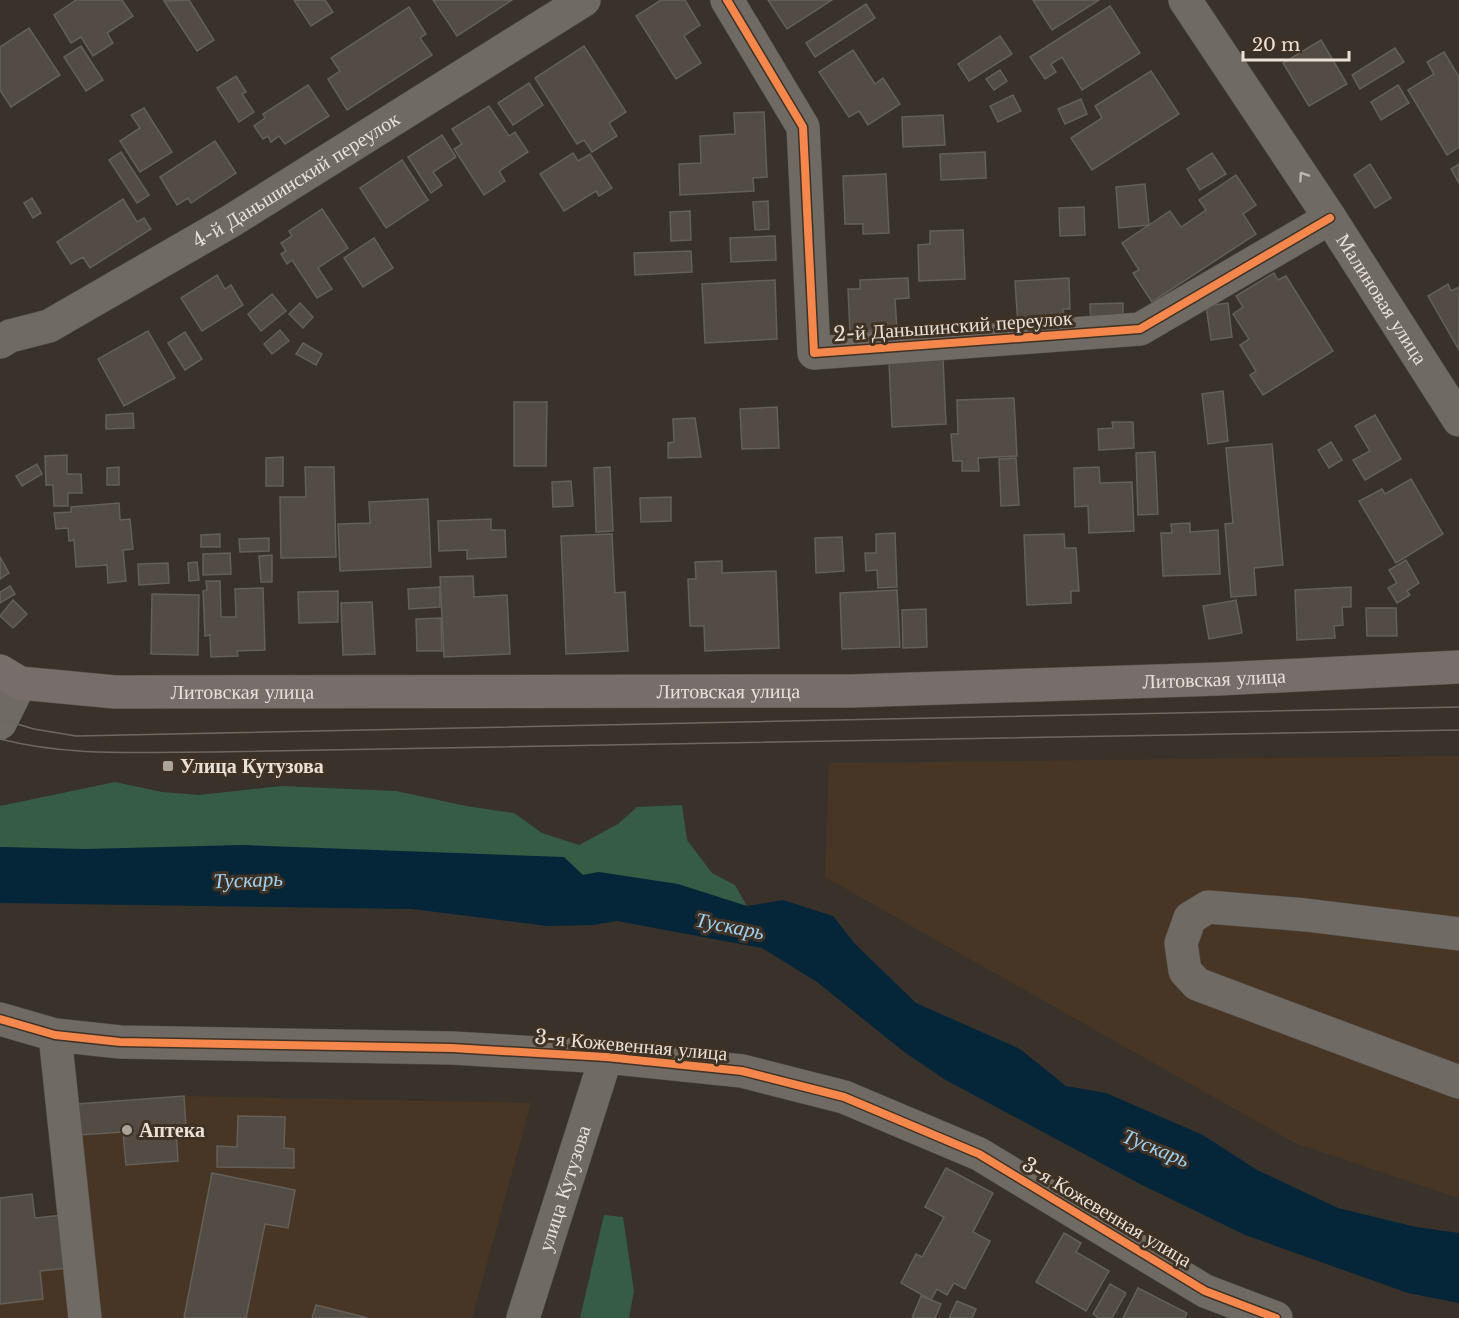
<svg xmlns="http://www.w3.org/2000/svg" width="1459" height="1318" font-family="'Libre Baskerville',serif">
	<rect width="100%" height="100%" fill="#39322a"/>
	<g fill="#473625">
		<path d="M1459,756V1198L1295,1143L825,877L829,763Z"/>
		<path d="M184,1096L531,1103L472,1318H0V1198L32,1194L35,1218L63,1214L77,1104Z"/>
	</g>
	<g fill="#365c45">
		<path d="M115,782L162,792L199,795L281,786L396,791L466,806L514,813L542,833L579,845L618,824L637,807L682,805L687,840L712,873L735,885L747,906L599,872L583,875L0,847V806Z"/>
		<path d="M604,1215L623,1217L634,1291L629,1318H580Z"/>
	</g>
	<path fill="#052639" d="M242,845L564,857L583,875L599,872L678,884L747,906L783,900L833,916L855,944L916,1003L1020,1049L1066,1086L1106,1093L1203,1135L1257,1170L1338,1208L1416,1227L1459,1233V1303L1408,1293L1245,1235L1140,1184L944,1079L903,1051L817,982L762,948L617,921L593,925L547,926L412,909L0,903V847L85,849Z"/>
	<g fill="#524c45" stroke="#645f58" stroke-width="1.5">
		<path d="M76,0H122L133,16L107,33L113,43L93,56L81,37L71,43L54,15Z"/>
		<path d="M189,0L214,40L197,51L164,1Z"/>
		<path d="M294,0H325L333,12L311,26Z"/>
		<path d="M433,0H512L457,36Z"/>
		<path d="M661,0H685L700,25L684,36L701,63L676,79L636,16Z"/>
		<path d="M768,0H832L787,29Z"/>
		<path d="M1033,0H1099L1052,30Z"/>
		<path d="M866,4L875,18L815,57L806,43Z"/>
		<path d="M1110,6L1140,53L1082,90L1062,57L1051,64L1056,72L1045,79L1030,57Z"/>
		<path d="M409,7L426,34L420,38L432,55L347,110L328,79L340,71L331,58Z"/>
		<path d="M29,28L60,75L11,107L0,90V47Z"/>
		<path d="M1000,36L1012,54L969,81L958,64Z"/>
		<path d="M1321,40L1347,84L1309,106L1283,63Z"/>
		<path d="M81,46L103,80L86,91L64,57Z"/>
		<path d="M584,46L626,112L609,123L617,136L592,152L584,140L577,144L535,78Z"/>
		<path d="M1395,48L1404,62L1360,89L1352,75Z"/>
		<path d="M853,50L875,84L883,78L900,104L868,125L859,111L849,117L819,72Z"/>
		<path d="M1444,52L1459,77V147L1447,155L1408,90L1434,74L1427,62Z"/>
		<path d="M1000,70L1007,81L994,90L986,79Z"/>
		<path d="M1151,71L1179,114L1092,170L1071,138L1102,118L1095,106Z"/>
		<path d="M236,76L246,92L242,94L254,112L239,122L217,88Z"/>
		<path d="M529,83L543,105L513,125L498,103Z"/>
		<path d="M308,85L329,116L285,144L279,136L271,142L268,136L263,139L254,126L265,118L263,114Z"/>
		<path d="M1398,85L1409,103L1381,120L1371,102Z"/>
		<path d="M1013,95L1021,111L998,122L990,106Z"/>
		<path d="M1081,99L1087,114L1065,124L1058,109Z"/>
		<path d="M489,106L509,136L515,132L528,152L499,171L505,181L484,195L454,149L462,144L452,129Z"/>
		<path d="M144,108L172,152L140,172L120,141L140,128L131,115Z"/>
		<path d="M764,112L767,177L753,178L754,191L680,195L679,164L701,163L700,136L735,134L734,113Z"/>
		<path d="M943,115L945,145L903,147L902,117Z"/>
		<path d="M442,135L456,157L433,172L442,185L431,193L408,157Z"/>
		<path d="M215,141L236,173L191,203L188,198L177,205L160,177Z"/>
		<path d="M121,152L149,195L137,203L109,160Z"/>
		<path d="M985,152L986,178L941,180L940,154Z"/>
		<path d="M573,153L578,161L590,154L612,188L599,196L596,191L564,211L540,174Z"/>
		<path d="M1212,153L1226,174L1200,190L1187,169Z"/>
		<path d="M402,160L428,200L386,228L360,188Z"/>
		<path d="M1370,164L1391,198L1375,208L1354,175Z"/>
		<path d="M1459,164V183L1451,169Z"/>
		<path d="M886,174L889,233L863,234V224H845L843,176Z"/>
		<path d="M1236,175L1256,205L1243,214L1256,234L1152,302L1133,273L1139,270L1122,243L1170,211L1181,227L1206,210L1199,200Z"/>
		<path d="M1145,184L1149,225L1119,228L1116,187Z"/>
		<path d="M32,198L41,213L33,218L24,203Z"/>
		<path d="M123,199L137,222L144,218L151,229L90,268L83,257L71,264L57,242Z"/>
		<path d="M768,201L769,229L755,230L753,202Z"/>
		<path d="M1084,207L1085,235L1060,236L1059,208Z"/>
		<path d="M322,209L348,248L318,268L332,289L317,298L292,260L287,264L281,254L286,251L281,243L292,236L289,231Z"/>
		<path d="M690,211L691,240L671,241L670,212Z"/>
		<path d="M963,230L965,279L919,281L918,245L930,244V231Z"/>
		<path d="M775,236L776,260L731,262L730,238Z"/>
		<path d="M374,238L393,268L363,287L344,258Z"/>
		<path d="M691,251L692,272L635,275L634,253Z"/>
		<path d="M1274,273L1278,280L1286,276L1333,351L1263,395L1250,375L1256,371L1240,345L1249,339L1233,314L1243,307L1236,296Z"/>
		<path d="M217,275L225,289L231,285L243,305L202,331L181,298Z"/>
		<path d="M908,278L909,298L895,299L897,330L850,332L848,289H860V280Z"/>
		<path d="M1069,278L1070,309H1063V324L1018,326L1015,281Z"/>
		<path d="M775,280L777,339L705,343L702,284Z"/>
		<path d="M1448,284L1451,291L1459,287V350L1428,296Z"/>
		<path d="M272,294L286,311L261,331L248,314Z"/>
		<path d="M300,303L313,317L303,328L289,314Z"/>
		<path d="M1123,303V323L1091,324L1090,304Z"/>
		<path d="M1228,303L1232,337L1211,340L1206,306Z"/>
		<path d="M280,330L289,341L272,354L264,344Z"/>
		<path d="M148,331L175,378L124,406L98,359Z"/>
		<path d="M185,332L202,359L185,370L168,343Z"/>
		<path d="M303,343L322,354L316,365L296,354Z"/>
		<path d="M943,359L946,424L892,427L889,361Z"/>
		<path d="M1223,391L1228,441L1208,444L1202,394Z"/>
		<path d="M1014,398L1017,456L978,458L979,471H962V461H953L951,434H958L957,400Z"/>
		<path d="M514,402H547L546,466H514Z"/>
		<path d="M777,407L779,448L742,449L740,409Z"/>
		<path d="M133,413L134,428L106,429V415Z"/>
		<path d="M1375,415L1401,459L1365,480L1353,460L1370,451L1355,426Z"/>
		<path d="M695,418L701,457L668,458V443L674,442L673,419Z"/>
		<path d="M1112,422H1133L1134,448L1099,450L1098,429L1113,428Z"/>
		<path d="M1331,442L1342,460L1329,468L1318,450Z"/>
		<path d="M1272,444L1283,565L1254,568L1256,595L1231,597L1225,524L1233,523L1226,448Z"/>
		<path d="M1155,452L1158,514L1138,515L1136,453Z"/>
		<path d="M67,455V474H81L82,493H68V506H54L53,485H46L45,456Z"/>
		<path d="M283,457V486H266V458Z"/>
		<path d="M1016,458L1019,505L1001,506L999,459Z"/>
		<path d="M37,464L42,474L22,486L16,476Z"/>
		<path d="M119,467V485H107V468Z"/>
		<path d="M305,467H334L336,557L281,558L280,497H306Z"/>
		<path d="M610,467L613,531L596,532L594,468Z"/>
		<path d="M1099,467L1100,483L1132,482L1134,531L1089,533L1088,506L1075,507L1074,468Z"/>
		<path d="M1411,479L1443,534L1396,563L1359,501L1382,489L1385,494Z"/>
		<path d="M571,481L573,506L553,507L552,482Z"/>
		<path d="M671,497V521L641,522L640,498Z"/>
		<path d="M428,499L431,567L340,571L338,524L370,523L369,502Z"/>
		<path d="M119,503L120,520L130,519L133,549L123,550L126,581L108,583L107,565L76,567L74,540L69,541L68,528L56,529L54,513L71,512V507Z"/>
		<path d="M491,519V530H505L506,557L467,559V550L439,551L438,521Z"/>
		<path d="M1190,523V532L1218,530L1220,574L1163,576L1161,533H1172L1171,524Z"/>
		<path d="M895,533L897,587L878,588L877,570L866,571L865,553H876V534Z"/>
		<path d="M220,534V547H201V535Z"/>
		<path d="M612,534L615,593L625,592L628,651L566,654L561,536Z"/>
		<path d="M1064,534L1065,548H1076L1079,591H1071V603L1027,605L1024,535Z"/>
		<path d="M842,537L844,571L816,573L815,538Z"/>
		<path d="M269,538V551L240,552L239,539Z"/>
		<path d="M230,553L231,574L203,575V554Z"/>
		<path d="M272,555V582H261L259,556Z"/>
		<path d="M0,557L9,573L0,579Z"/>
		<path d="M1406,560L1419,583L1407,591L1410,595L1397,603L1388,588L1397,583L1389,570Z"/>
		<path d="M722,561V573L776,571L779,648L705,651L704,626H690L688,579H696L695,562Z"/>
		<path d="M197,562L199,580L189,581L188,563Z"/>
		<path d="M168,563L169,583L139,585L138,564Z"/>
		<path d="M473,576L474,597L507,595L510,654L444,657L440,577Z"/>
		<path d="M206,581H220L221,617H236L235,589L263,588L265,650L237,651L238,656L211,657L210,635L205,636L203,591L207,590Z"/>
		<path d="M10,586L15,594L0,603V592Z"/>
		<path d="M440,587V607L409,609L408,589Z"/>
		<path d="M1351,587V607H1342L1343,625L1334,626L1335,638L1297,640L1295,590Z"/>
		<path d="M897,590L900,647L842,649L840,593Z"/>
		<path d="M338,591V622L299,623L298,592Z"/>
		<path d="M152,594L199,595L198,655L151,654Z"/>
		<path d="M13,600L27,614L13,628L0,616Z"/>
		<path d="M1236,600L1242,633L1209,639L1203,606Z"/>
		<path d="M372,602L375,654L343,655L341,603Z"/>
		<path d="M1366,608H1396L1397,636H1367Z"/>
		<path d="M926,609L927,647L903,648L902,610Z"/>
		<path d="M441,618L442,651H417L416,619Z"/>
		<path d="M184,1096L186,1127L176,1128L178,1161L126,1165L123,1132L79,1135L77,1104Z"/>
		<path d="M238,1116L285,1117L284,1148L294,1149V1168L217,1167V1146L237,1147Z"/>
		<path d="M946,1168L993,1193L973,1232L990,1241L965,1289L954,1283L947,1295L937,1289L931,1300L901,1283L916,1254L922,1257L944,1217L925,1207Z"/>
		<path d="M212,1173L295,1190L288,1228L265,1224L246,1318H184Z"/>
		<path d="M32,1194L35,1218L63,1215L68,1268L40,1271L43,1299L0,1304V1198Z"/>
		<path d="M1064,1233L1081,1243L1076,1252L1109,1271L1086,1311L1036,1282Z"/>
		<path d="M1110,1284L1126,1293L1112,1318H1099L1093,1314Z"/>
		<path d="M1138,1288L1187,1313L1185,1318H1123Z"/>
		<path d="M921,1296L941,1304L935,1318H912Z"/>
		<path d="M957,1301L976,1309L972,1318H949Z"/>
		<path d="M316,1305L368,1318H312Z"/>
	</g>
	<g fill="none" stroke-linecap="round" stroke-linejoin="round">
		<g stroke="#544e47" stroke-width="34">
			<g id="minor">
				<path d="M727,0L803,127L814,353L1140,329L1330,218"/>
				<path id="s1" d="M1185,0L1330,218L1459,420"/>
				<path id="s2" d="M0,342L10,336L49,326L231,221L584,0"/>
				<path d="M0,723L20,683"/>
				<path d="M1459,934L1306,915L1208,907L1190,918L1181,943L1185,971L1197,984L1459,1082"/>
				<path d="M0,1019L55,1035L120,1042L452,1048L606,1057L742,1071L844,1097L979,1154L1205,1291L1276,1318"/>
				<path d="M55,1035L85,1318"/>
				<path id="s3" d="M523,1318L606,1057"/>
			</g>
		</g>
		<g stroke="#544e47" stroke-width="34">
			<g id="major">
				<path id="s4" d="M0,671L20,683L115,692L851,691L1219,679L1459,667"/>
			</g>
		</g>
		<use href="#minor" stroke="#706a65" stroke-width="33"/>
		<use href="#major" stroke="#776d6b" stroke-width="33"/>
		<g stroke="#6f6861" stroke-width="1.5">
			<path d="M0,719L34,729L76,736L1459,707"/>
			<path d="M0,739C69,757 141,752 212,752L1459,730"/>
		</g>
		<g stroke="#3f3224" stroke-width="11">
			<g id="cycleway">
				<path d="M727,0L803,127L814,353L1140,329L1330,218"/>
				<path d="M0,1019L55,1035L120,1042L452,1048L606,1057L742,1071L844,1097L979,1154L1205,1291L1276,1318"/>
			</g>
		</g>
		<use href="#cycleway" stroke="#f5874c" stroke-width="8"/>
	</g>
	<defs><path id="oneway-chevron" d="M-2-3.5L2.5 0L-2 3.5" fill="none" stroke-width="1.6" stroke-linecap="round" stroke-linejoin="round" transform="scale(1.5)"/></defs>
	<use stroke="#bfb7b0" href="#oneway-chevron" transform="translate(1303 176) rotate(-124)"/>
	<g fill="#aba49b" stroke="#3f3224" stroke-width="2">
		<rect x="162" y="760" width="12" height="12" rx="3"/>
		<circle cx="127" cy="1130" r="6"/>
	</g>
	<g text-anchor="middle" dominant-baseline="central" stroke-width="6" stroke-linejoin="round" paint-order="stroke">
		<g font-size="20" fill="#e9e1d8" stroke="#3f3224">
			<text stroke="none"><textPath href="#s2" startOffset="339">4-й Даньшинский переулок</textPath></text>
			<text stroke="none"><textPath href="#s1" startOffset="358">Малиновая улица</textPath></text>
			<text transform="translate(953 326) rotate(-4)">2-й Даньшинский переулок</text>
			<text stroke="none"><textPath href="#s4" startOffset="1218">Литовская улица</textPath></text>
			<text stroke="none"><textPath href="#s4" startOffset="732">Литовская улица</textPath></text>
			<text stroke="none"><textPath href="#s4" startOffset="246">Литовская улица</textPath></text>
			<text transform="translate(631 1045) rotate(5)">3-я Кожевенная улица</text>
			<text stroke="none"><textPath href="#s3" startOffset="136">улица Кутузова</textPath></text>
			<text transform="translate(1107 1212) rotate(31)">3-я Кожевенная улица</text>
		</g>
		<g font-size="20" font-weight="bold" fill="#e9e1d8" stroke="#3f3224" text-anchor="start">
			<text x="180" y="766">Улица Кутузова</text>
			<text x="139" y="1130">Аптека</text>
		</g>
		<g font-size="21" font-style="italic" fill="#9cd3f5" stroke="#3f3224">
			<text transform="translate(248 880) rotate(-2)">Тускарь</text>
			<text transform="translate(730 926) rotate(11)">Тускарь</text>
			<text transform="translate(1156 1148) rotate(22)">Тускарь</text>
		</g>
	</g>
	<path d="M1243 51v9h106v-9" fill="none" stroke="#e9e1d8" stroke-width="3"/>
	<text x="1252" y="51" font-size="18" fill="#e9e1d8" stroke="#3f3224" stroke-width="4.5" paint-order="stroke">20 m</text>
</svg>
